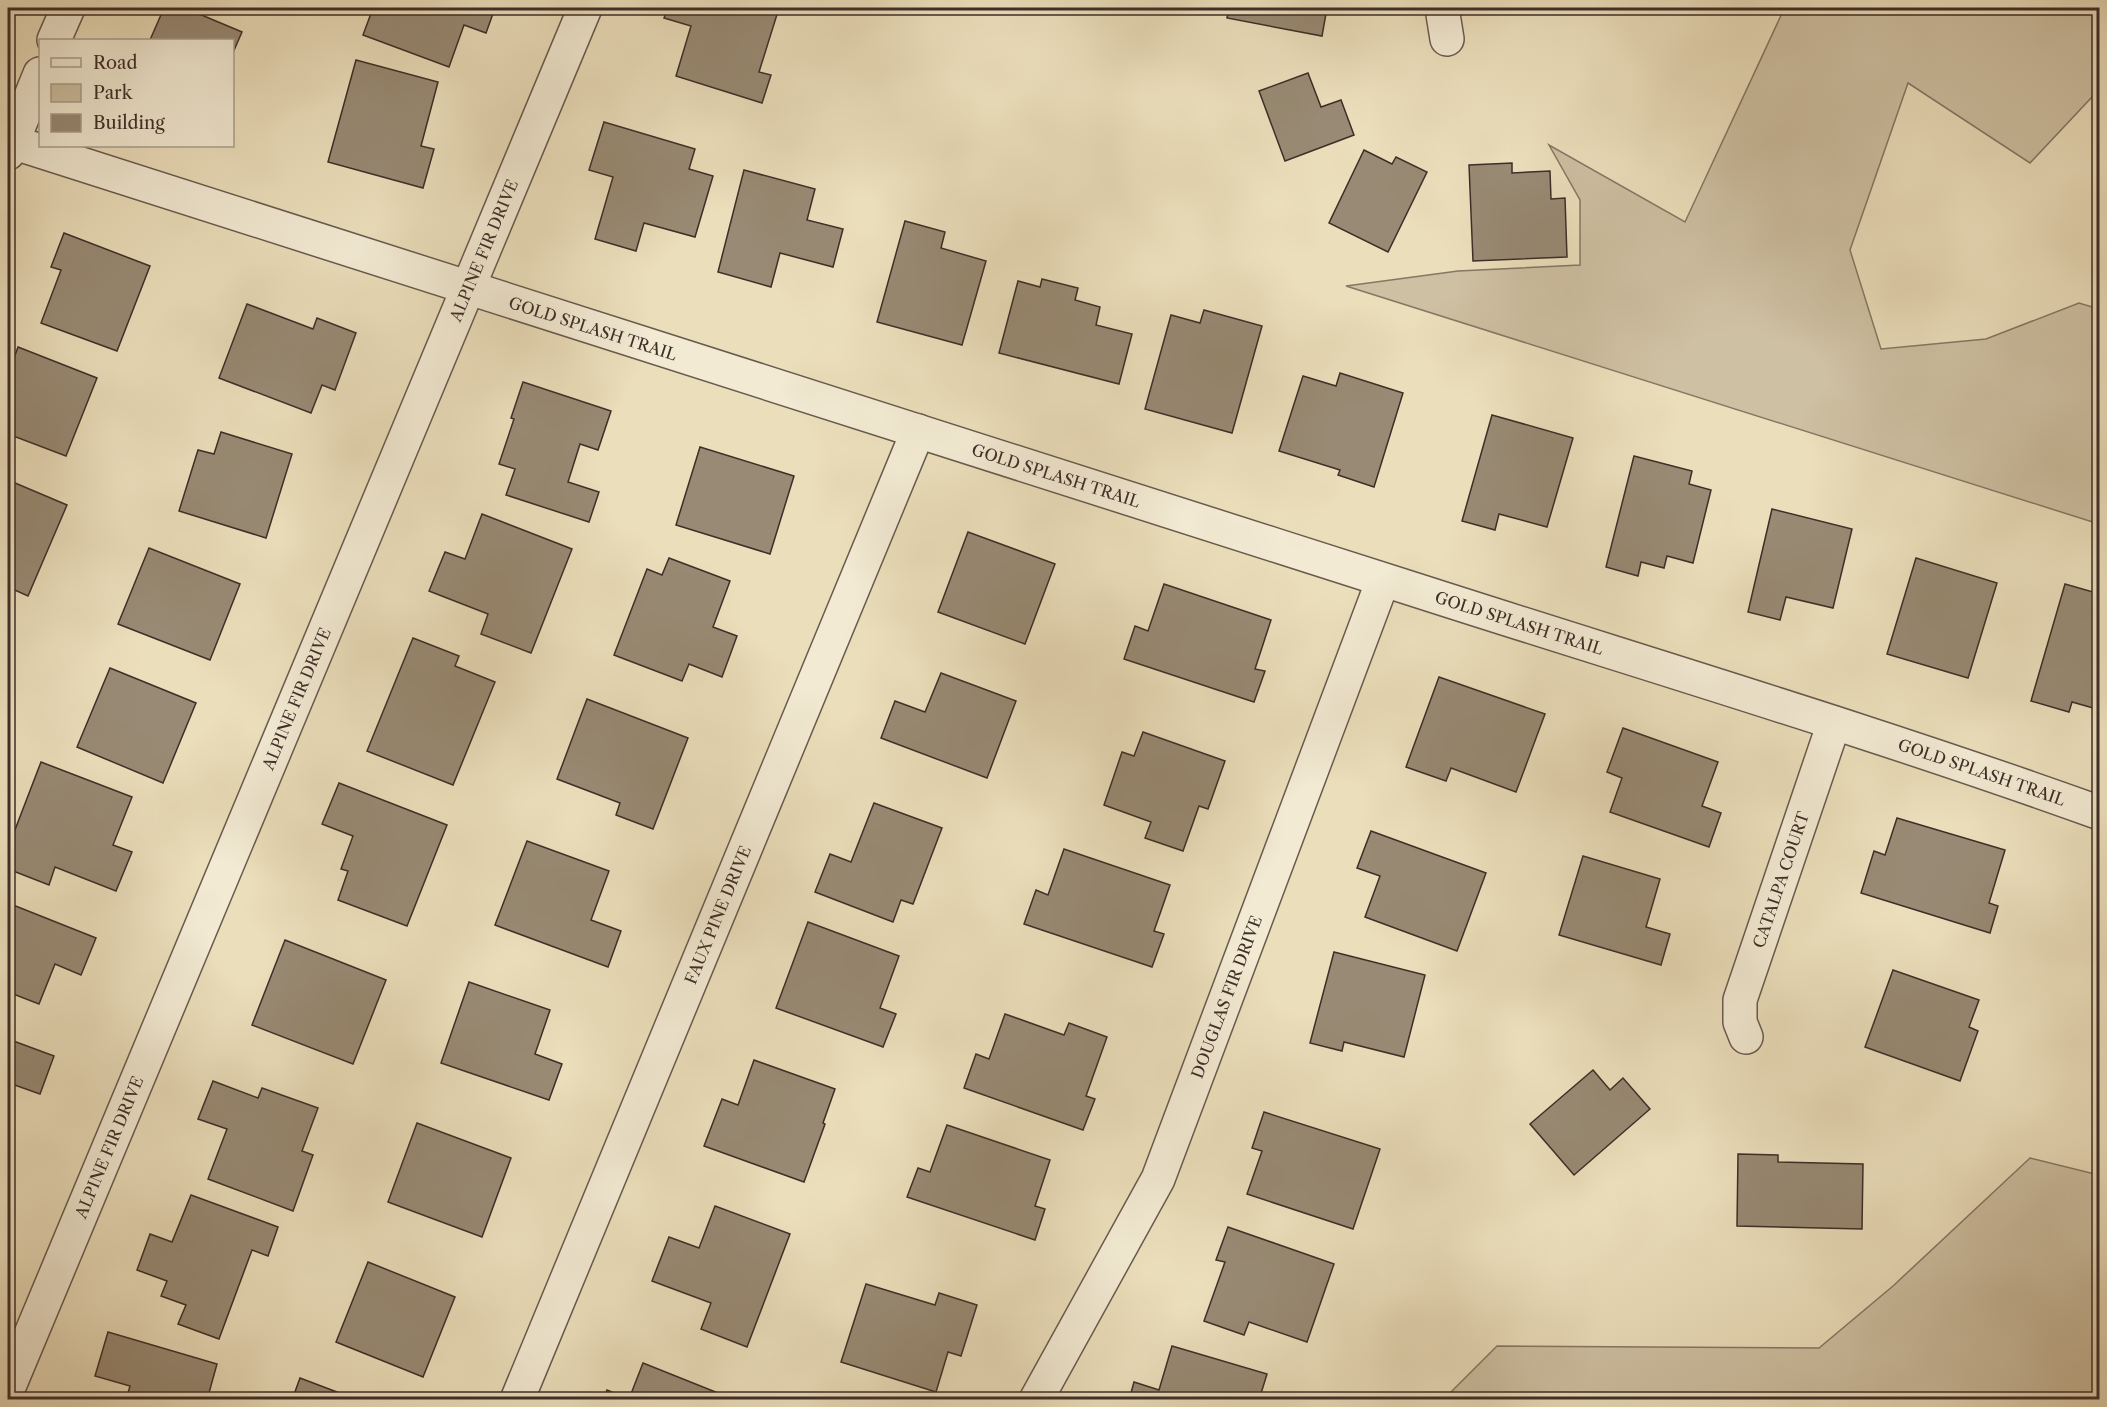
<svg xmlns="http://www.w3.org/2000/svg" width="2107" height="1407" font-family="'Libre Caslon Text',serif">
	<rect width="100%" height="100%" fill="#ebdebb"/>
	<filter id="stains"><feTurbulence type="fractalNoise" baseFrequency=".00333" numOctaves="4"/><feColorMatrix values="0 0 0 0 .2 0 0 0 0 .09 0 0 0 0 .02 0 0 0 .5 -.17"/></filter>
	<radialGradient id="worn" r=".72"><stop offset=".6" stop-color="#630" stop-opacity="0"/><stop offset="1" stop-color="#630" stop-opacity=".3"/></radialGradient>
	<g fill="#cec0a2" stroke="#867765" stroke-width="1.5">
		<path d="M1787,8H2099V112L2093,96L2030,163L1908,83L1850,250L1881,349L1986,339L2079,303L2099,309V524L1346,286L1458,271L1580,265V200L1549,145L1685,222L1784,9Z"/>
		<path d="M2030,1158L2099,1175V1399H1444L1497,1346L1819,1348L1893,1286Z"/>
	</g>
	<g fill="#988a74" stroke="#3e2e28" stroke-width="1.5">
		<path d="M164,8H185L242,32L232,55V40H150Z"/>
		<path d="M373,8H495L486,33L464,25L449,67L363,35Z"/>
		<path d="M668,8H779L759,72L771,75L762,103L676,76L691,26L664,18Z"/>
		<path d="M1229,8H1327L1322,36L1227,18Z"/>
		<path d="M356,60L438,82L421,146L434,149L423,188L328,162Z"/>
		<path d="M1308,73L1321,107L1341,100L1354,135L1285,161L1259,91Z"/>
		<path d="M604,122L695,149L689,169L713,176L695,237L644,223L636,251L595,239L613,177L589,170Z"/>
		<path d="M1364,150L1392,164L1396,157L1427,172L1388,252L1329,223Z"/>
		<path d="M1512,163V173L1550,171L1551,199L1565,198L1567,257L1473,261L1469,165Z"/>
		<path d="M744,170L815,189L807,220L843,229L833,267L780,253L771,287L718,272Z"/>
		<path d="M905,221L945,232L941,248L986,261L962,345L877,322Z"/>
		<path d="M64,233L150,266L117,351L41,323L61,270L51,267Z"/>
		<path d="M1042,279L1078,288L1075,300L1100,307L1096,325L1132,334L1119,384L999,353L1018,281L1040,287Z"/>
		<path d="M247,304L313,329L317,318L356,333L335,390L322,385L311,413L219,378Z"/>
		<path d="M1204,310L1262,326L1232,433L1145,409L1171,315L1200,323Z"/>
		<path d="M18,347L97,378L66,456L8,434V375Z"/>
		<path d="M1340,373L1403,393L1374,487L1338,475L1340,470L1279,451L1303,376L1336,386Z"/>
		<path d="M523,382L611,411L598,450L580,444L568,482L599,492L589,522L506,495L515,469L499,464L514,419L511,418Z"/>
		<path d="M1492,415L1573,438L1547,527L1499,514L1495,530L1462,521Z"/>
		<path d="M221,432L292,454L266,538L179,511L198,450L214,454Z"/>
		<path d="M700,447L794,476L770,554L676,525Z"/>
		<path d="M1634,456L1692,471L1689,484L1711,490L1693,563L1667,556L1664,568L1641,562L1638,576L1606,567Z"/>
		<path d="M8,480L67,505L28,596L8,587Z"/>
		<path d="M1772,509L1852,529L1833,608L1786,597L1780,620L1748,612Z"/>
		<path d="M482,514L572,549L531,653L481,634L488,614L429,591L445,552L465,559Z"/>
		<path d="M968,532L1055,564L1025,644L938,612Z"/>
		<path d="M149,548L240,584L210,660L118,624Z"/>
		<path d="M669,558L730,581L713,627L737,636L722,677L689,664L682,681L614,655L647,569L662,575Z"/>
		<path d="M1916,558L1997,583L1968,678L1887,654Z"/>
		<path d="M1164,584L1271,620L1255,669L1265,671L1254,702L1124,659L1135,626L1148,631Z"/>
		<path d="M2065,584L2100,594V710L2072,702L2069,712L2031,701Z"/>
		<path d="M8,621L13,623L8,637Z"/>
		<path d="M413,638L459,656L455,666L495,682L453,785L367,751Z"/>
		<path d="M110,668L196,703L163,783L77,747Z"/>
		<path d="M941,673L1016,701L987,778L881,738L895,701L925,712Z"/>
		<path d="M1439,677L1545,714L1516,792L1451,768L1446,781L1406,767Z"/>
		<path d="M587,699L688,738L653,829L616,815L620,803L557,779Z"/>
		<path d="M1623,728L1718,762L1702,806L1721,813L1709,847L1610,812L1622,778L1607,772Z"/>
		<path d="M1143,732L1225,761L1208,809L1199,806L1183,851L1145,838L1151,822L1104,805L1122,752L1134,756Z"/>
		<path d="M41,762L132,797L113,845L132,852L116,891L55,867L49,885L8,869V848Z"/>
		<path d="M339,783L447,825L407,926L338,900L348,871L341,869L353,836L322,824Z"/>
		<path d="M874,803L942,828L913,904L901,900L893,922L815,892L830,854L851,862Z"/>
		<path d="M1897,818L2005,850L1989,903L1998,906L1990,933L1861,893L1874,851L1885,855Z"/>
		<path d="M1371,831L1486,873L1457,951L1365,917L1380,876L1357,868Z"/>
		<path d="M527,841L609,871L591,920L621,931L608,967L495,925Z"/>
		<path d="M1064,849L1170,885L1154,931L1164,934L1152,967L1024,924L1036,890L1048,895Z"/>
		<path d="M1583,856L1660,879L1646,927L1670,934L1661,965L1559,935Z"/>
		<path d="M8,903L96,938L81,975L55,964L39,1004L8,992Z"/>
		<path d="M808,922L899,956L880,1008L896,1014L883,1047L776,1008Z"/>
		<path d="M285,940L386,980L353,1064L252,1025Z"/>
		<path d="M1334,952L1425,975L1404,1057L1344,1042L1342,1051L1310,1043Z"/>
		<path d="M1893,970L1979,1000L1969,1027L1978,1031L1960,1081L1865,1047Z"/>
		<path d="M469,982L550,1010L535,1054L562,1064L549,1100L441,1063Z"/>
		<path d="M1005,1014L1064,1035L1069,1023L1107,1037L1086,1096L1095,1099L1083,1130L964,1088L976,1054L989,1059Z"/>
		<path d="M8,1039L54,1056L40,1094L9,1083L8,1087Z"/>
		<path d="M754,1060L835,1089L823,1123L825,1124L804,1182L704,1146L722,1099L738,1105Z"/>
		<path d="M1593,1070L1610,1090L1623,1078L1650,1109L1574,1175L1530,1124Z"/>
		<path d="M213,1081L258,1098L262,1088L318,1108L302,1151L313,1155L293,1211L208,1179L227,1129L198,1119Z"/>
		<path d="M1264,1112L1380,1149L1353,1229L1247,1194L1262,1151L1252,1148Z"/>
		<path d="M417,1123L511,1158L482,1237L388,1202Z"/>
		<path d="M947,1125L1050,1160L1035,1206L1045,1209L1035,1240L907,1197L918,1168L930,1172Z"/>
		<path d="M1738,1154L1778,1155V1162L1863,1164L1862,1229L1737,1226Z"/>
		<path d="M191,1195L278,1227L268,1256L252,1250L219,1339L178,1324L186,1305L161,1296L167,1281L137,1270L150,1234L172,1242Z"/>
		<path d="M715,1206L790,1234L747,1347L701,1329L711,1303L652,1281L669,1237L699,1248Z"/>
		<path d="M1228,1227L1334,1264L1307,1342L1249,1322L1244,1335L1204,1321L1225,1262L1216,1260Z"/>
		<path d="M368,1262L455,1297L423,1377L336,1342Z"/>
		<path d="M866,1284L935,1305L939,1293L977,1305L961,1356L948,1352L936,1392L841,1362Z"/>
		<path d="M108,1332L217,1364L207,1400H126L130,1386L95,1376Z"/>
		<path d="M1172,1346L1267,1374L1259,1400H1129L1134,1382L1159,1390Z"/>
		<path d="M643,1363L733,1399L603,1400L607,1390L629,1399Z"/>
		<path d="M300,1378L358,1400H292Z"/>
	</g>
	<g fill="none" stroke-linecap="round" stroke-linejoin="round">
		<g stroke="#695a4d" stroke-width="36">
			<g id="minor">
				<path d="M1442,8L1447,39"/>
				<path d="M54,40L68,8"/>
				<path id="s1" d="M12,142C480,294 950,441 1419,591C1646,664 1875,732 2100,813"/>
				<path d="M8,153L40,74"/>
				<path id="s2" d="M1746,1037L1740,1022V1000L1834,723"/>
				<path id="s3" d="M8,1389L585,8"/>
				<path id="s4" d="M517,1400L918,431"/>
				<path id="s5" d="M1036,1400L1158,1179L1383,580"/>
			</g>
		</g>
		<use href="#minor" stroke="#f2ead3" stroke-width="33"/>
	</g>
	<g text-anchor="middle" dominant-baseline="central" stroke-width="5" stroke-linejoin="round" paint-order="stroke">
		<g font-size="16" fill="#3e2e28" stroke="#f2ead3">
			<text stroke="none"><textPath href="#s3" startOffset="1234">ALPINE FIR DRIVE</textPath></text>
			<text stroke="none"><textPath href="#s1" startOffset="610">GOLD SPLASH TRAIL</textPath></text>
			<text stroke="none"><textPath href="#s1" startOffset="1096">GOLD SPLASH TRAIL</textPath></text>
			<text stroke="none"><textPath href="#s1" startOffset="1582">GOLD SPLASH TRAIL</textPath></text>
			<text stroke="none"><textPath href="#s3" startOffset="748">ALPINE FIR DRIVE</textPath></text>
			<text stroke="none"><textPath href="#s1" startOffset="2068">GOLD SPLASH TRAIL</textPath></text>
			<text stroke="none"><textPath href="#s2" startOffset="165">CATALPA COURT</textPath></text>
			<text stroke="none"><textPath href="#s4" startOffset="525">FAUX PINE DRIVE</textPath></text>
			<text stroke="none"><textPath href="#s5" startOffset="447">DOUGLAS FIR DRIVE</textPath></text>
			<text stroke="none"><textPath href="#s3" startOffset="262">ALPINE FIR DRIVE</textPath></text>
		</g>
	</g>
	<rect width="2107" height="1407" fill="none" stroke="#ebdebb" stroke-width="30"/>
	<rect x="9" y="9" width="2089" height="1389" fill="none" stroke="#3e2e28" stroke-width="3"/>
	<rect x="15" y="15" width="2077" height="1377" fill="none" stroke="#3e2e28" stroke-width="1.5"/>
	<rect x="39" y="39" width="195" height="108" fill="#f2ead3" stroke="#aa9f8f" stroke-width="1.5"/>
	<rect x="51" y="58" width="30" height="9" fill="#f2ead3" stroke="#aa9f8f" stroke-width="1.5"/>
	<text x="93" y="69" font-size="18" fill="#3e2e28">Road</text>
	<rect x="51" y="84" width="30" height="18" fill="#cec0a2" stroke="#aa9f8f" stroke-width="1.5"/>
	<text x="93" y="99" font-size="18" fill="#3e2e28">Park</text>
	<rect x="51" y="114" width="30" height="18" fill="#988a74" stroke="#aa9f8f" stroke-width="1.5"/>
	<text x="93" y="129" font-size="18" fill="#3e2e28">Building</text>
	<rect width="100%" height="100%" filter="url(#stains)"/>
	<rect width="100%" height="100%" fill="url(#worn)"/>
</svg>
